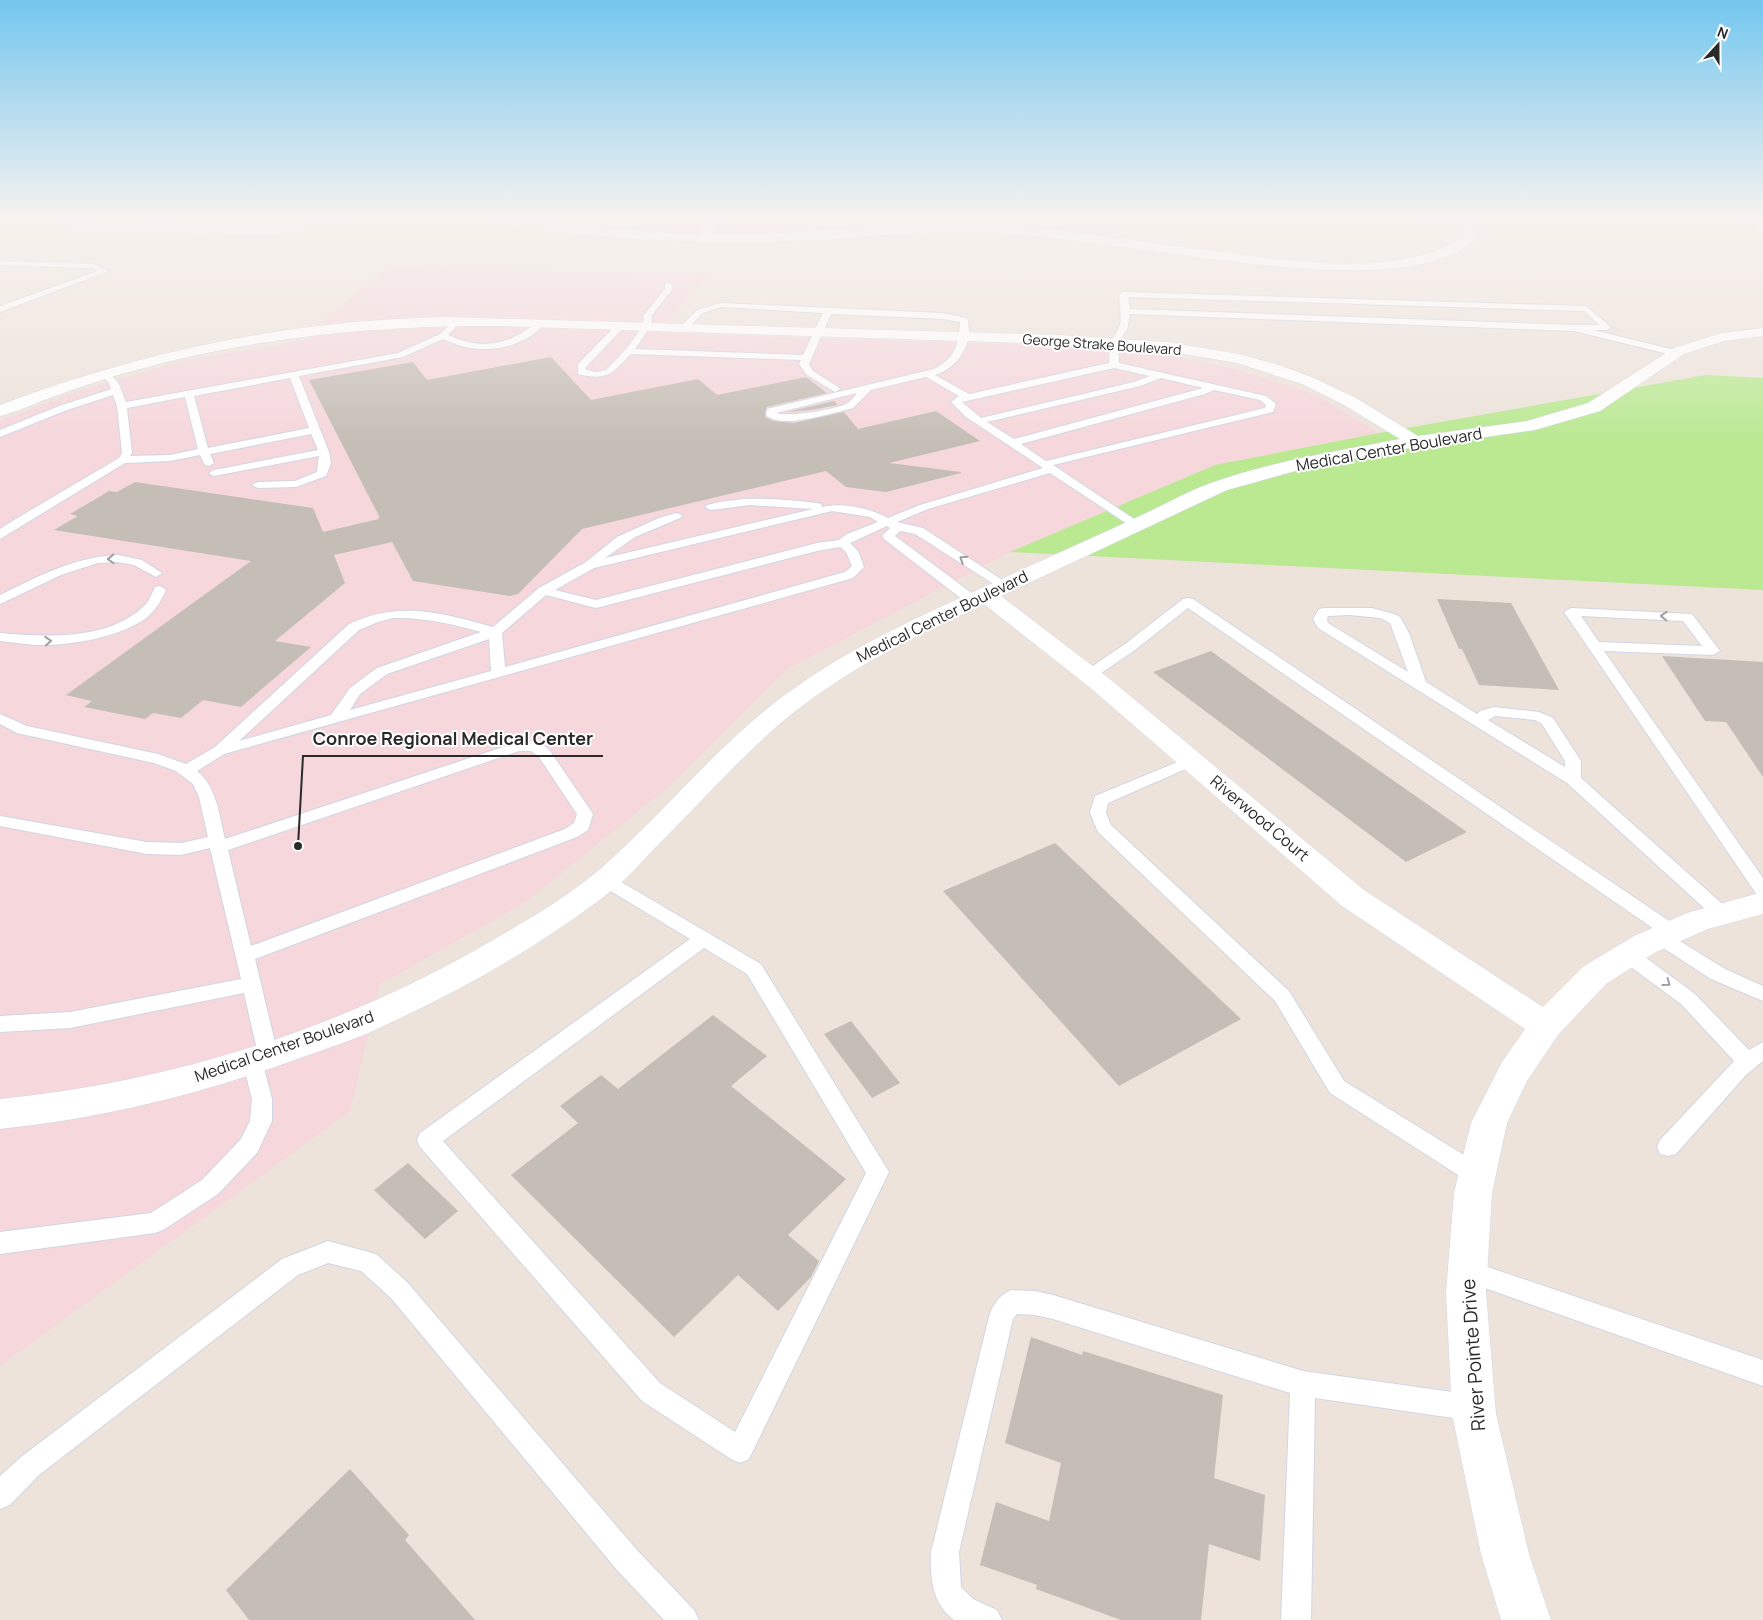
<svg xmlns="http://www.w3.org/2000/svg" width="1763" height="1620" font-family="Manrope,sans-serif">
	<rect width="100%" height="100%" fill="#ede3db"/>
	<path fill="#f5d7dc" d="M389,268L707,274L661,333L1097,347L1171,356L1236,369L1314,394L1379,433L1215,465L1010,552L789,668L666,789L524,903L380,984L350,1111L0,1366V421L76,392L191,359L308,340L327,316Z"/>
	<path fill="#bae992" d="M1706,375L1763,378V590L1010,552L1215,465L1379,433Z"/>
	<g fill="#c5beb6">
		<path d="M551,357L591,400L698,379L717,395L806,377L827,393L767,407L765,417L773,421L794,423L844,412L858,429L936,411L980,441L889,463L961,472V473L886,492L846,487L826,471L582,529L518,594L510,596L413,581L392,542L334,555L345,583L275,641L311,647L241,707L203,700L181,718L153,713L145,719L84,707L92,701L66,695L251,561L54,530L78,516L70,514L109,491L117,492L135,482L313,508L323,532L379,519L378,517L380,518L309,380L413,362L427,380Z"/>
		<path d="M834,401L838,405L811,410L787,412Z"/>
		<path d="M1437,599L1511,603L1559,690L1479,685L1462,649H1459Z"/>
		<path d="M1211,651L1280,701L1467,832L1406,862L1153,672Z"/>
		<path d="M1662,656L1763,662V777L1726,722L1705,721Z"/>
		<path d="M1055,843L1241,1019L1119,1086L943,891Z"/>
		<path d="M713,1015L767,1056L731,1086L846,1179L788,1235L819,1261L811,1277L778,1311L738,1275L674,1337L511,1175L578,1123L560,1106L601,1075L618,1089Z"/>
		<path d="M851,1021L900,1083L872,1098L824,1034Z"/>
		<path d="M408,1163L458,1211L425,1239L374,1190Z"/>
		<path d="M1031,1337L1082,1355L1083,1351L1223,1395L1214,1478L1265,1495L1260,1561L1209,1544L1201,1620H1121L1036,1589L1037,1585L980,1565L996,1502L1049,1521L1061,1463L1005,1443Z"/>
		<path d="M350,1469L409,1535L405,1540L475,1620H249L226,1590Z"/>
	</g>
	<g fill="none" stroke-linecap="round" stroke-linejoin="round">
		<g stroke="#d0d6e4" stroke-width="2">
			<g id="lane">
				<path d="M1398,215H1423L1470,221L1473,223L1470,225Z"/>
				<path d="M0,261L93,264L109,271L0,312V306L98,271L92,268L0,265Z"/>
				<path d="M665,283H671L673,289L652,315L651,326L635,349L803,355L823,313L721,307L703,313L687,329L680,327L697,310L721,303L942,313L967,318C975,342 958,368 935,375L969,394L1109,363L1110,342L1118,330L1121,320L1119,294L1123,292L1586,306L1611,327L1607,330H1593L1679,351L1681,353L1676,356L1574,331L1130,314L1127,330L1118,342L1119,363L1266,396L1276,404L1273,412L1053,465L1140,523L1142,525L1140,527H1132L1050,473L928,509L897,522L923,528L1010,585L1008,588H1000L915,534L900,531L895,536L977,597L978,600L977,603H967L884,539L882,536L890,528L887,526L850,543L858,551L864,567L853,578L224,754L197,771C217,787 219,815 225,839L512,744C525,740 540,740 550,751L593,814L588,830L577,837L255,959L278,1055L275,1061L268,1063L262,1061L272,1099V1121L257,1153L218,1194L163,1230L155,1233L0,1254V1232L151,1213L202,1180L241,1139L250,1121L252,1099L242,1060L245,1054L252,1052L258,1054L244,993L70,1028L0,1032V1016L70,1012L241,979L210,848L181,855L147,854L0,826V816L147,842L181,843L208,837L199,797L193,784L176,771L154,763L17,733L0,724V714L27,726L158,754L186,764L215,747L349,624C399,600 443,613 493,627L539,588L586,562L617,537L659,518L676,513L680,514L682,516L680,518L635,537L605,558L813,509L750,505L711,510L705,507L707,505C744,495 780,499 817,503L821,504L822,507C842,502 870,508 888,518L920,505L1043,468L966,417L951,402L959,396L926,377L871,390L853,408L850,409C830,413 782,430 766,415L767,409L934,369C955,359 959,344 960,322L942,319L831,314L809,364L813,371L838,387L840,389L835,392L807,375L799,364L801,360L631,354C612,374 607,381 578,374V364L618,323H624V327L586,367V370L597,372L606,370L626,349L643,326L644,315L665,289ZM1128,297L1584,311L1599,325H1574L1130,309ZM1114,368L1150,376L1134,382L981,418L962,402ZM1161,378L1203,388L1014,439L987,422L1140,386ZM1214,390L1260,400L1266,405L1265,408L1046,461L1021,444L1205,394ZM857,393C854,397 850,402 846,404C832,410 790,417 776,413ZM832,511L870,517L878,522L847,534L839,540L817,543L596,600L555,590L594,568ZM840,547L846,552L852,566L845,572L505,667L502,633L546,595L596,608L817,551ZM393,618C423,617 452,624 481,632L377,668L350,688L331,715L239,741L359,630L378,622ZM489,639L491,671L350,710L360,694L387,674ZM519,751H531L539,757L577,814L574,823L565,829L251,946L228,850Z"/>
				<path d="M456,319L460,322L448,335C483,351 510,345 538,321L545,323C520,352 477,356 443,339L403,357L299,376L329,452L331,463L326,476L296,487L258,488L252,485L258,482L295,481L317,472L319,456L214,476L209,473L214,470L318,450L311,434L210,454L214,463L209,466L205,465L200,455L170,461L125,463L0,539V529L14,520L119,458L122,453L117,406L113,395L67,410L0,437V430L59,406L111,389L109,383L99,373L101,371H107L118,382L126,402L398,353L440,334ZM290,378L309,428L208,448L194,396ZM185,397L198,449L170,455L130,456L132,453L127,408Z"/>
				<path d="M118,555L142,560L162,573L156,577L134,565L118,562L98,563L61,575L0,604V595C39,576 74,557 118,555Z"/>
				<path d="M160,586L166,590C161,601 156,610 146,618C119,638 68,646 35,645C23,644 12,642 0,641V633C47,637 110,641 146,604C150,599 152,593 155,587Z"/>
				<path d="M1188,598L1193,599L1678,927L1681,932L1678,937L1675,938L1725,969L1763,986V1001L1711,979L1654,942L1651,937L1654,932L1657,931L1188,608L1135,650L1094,678H1084L1082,675L1084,672L1125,644L1183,599Z"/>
				<path d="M1324,608H1372L1394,614L1400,617L1409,633L1426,682L1477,714L1480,711L1494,707L1539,712L1553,718L1581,761V778L1728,909L1731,914L1728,919L1722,920L1716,919L1567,783L1318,628L1313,619L1319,609ZM1350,615L1380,618L1390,623L1408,672L1328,623L1327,619L1328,616ZM1495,716L1535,720L1542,724L1565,761V767L1488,720Z"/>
				<path d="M1571,608L1692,614L1720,651L1713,655L1604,651L1763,878V897L1757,895L1564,612ZM1581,616L1683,621L1702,646L1599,642Z"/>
				<path d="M1192,756L1197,758L1200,761L1197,764L1108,803L1106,813L1111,825L1289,991L1344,1081L1485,1168L1488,1175L1485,1182L1477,1185L1469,1182L1330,1093L1275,1001L1098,832L1090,813L1095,796Z"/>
				<path d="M605,874L611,876L761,964L889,1172L749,1459L740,1463L731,1459L642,1401L420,1147L417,1140L420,1133L690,939L599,884L596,880L599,876ZM704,948L747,974L866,1173L735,1432L660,1383L443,1141Z"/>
				<path d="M1627,947L1634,949L1695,994L1749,1050L1763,1042V1061L1746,1075L1676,1154L1668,1156L1660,1154L1657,1147L1660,1140L1734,1061L1681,1004L1620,959L1618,954L1620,949Z"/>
				<path d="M328,1241L376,1254L407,1282L637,1550L694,1610L699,1620H664L617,1570L391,1298L361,1271L328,1263L298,1275L39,1475L10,1505L0,1509V1476L21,1457L282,1259Z"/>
				<path d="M1467,1260L1763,1360V1386L1459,1279L1455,1271L1459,1263Z"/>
				<path d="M1011,1290L1035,1291L1053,1295L1303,1371L1474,1395L1483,1399L1487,1408L1483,1417L1474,1421L1315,1398L1311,1620H1281L1290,1393L1053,1319L1035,1315L1017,1314L1013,1319L959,1552L961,1587L973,1599L997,1610L1002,1620H954C932,1604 930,1578 931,1552L990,1313C995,1302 1000,1295 1011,1290Z"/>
			</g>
		</g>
		<g stroke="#d0d6e4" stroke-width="1">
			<g id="street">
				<path d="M69,215H93L73,223L139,224L156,216L162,220L156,225H289L333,215H356L355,217L289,233L262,234L70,230L57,227L55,224Z"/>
				<path d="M489,215H509L608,229L696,235L716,215H728L709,235H715C804,235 892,222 981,225C1059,227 1137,242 1215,251C1292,261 1394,280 1464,237L1463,215H1475L1476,238C1424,294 1238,262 1168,253C1113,246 1058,237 1003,233C939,228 876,237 812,240C730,244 648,242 566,232C545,229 506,227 489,215Z"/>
				<path d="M446,317L1058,335L1167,342L1239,354L1279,365L1314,378L1356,398L1418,436L1527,421L1588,403L1674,348L1722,333L1763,328V336L1724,341L1684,354L1600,411L1535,430L1415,447L1317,465L1227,490L1001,596L1111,680L1364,890L1543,1007L1584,966L1634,936L1687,913L1763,892V914L1708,929L1656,952L1606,984L1558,1035L1527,1081L1507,1123L1492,1193L1486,1292L1496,1414L1529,1554L1551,1620H1501L1481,1554L1452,1414L1446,1292L1454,1193L1471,1123L1502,1062L1525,1029L1342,906L1093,690L984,604C905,641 829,678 765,737C727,772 692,811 656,847C643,860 630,876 616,887C542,946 460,991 375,1030C351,1041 325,1049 300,1058C201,1094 105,1118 0,1129V1099C173,1082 343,1028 493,940C529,919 567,897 599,870C666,812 722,738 796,687C861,641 934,610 1006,577C1051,556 1097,536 1142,515C1166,504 1190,490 1214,482C1274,461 1338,451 1400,439L1344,405L1302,384L1237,363L1167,351L1058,344L499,326C378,325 257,337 140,369C109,377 79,387 50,398C33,404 17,412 0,416V405C143,351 293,320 446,317Z"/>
			</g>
		</g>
		<g stroke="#d0d6e4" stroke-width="1">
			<path id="secondary" d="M1736,215H1750L1763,224V233Z"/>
		</g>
		<use href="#lane" fill="#fff" fill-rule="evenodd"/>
		<use href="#street" fill="#fff" fill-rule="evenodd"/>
		<use href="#secondary" fill="#fff" fill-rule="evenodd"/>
	</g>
	<defs><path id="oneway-chevron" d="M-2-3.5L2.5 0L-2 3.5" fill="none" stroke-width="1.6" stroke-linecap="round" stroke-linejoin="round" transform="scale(1.25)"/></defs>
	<g stroke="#9f9f9f">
		<use href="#oneway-chevron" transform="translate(111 559) rotate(178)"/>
		<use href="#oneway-chevron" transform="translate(963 559) rotate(-147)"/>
		<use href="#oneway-chevron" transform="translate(1664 616) rotate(-178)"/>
		<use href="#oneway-chevron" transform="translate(48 641) rotate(-4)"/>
		<use href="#oneway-chevron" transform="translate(1667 983) rotate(36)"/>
	</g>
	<linearGradient id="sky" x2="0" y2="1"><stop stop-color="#73c7ef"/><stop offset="0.49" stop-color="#f7f2ef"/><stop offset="1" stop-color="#f7f2ef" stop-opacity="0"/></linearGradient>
	<rect width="1763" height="442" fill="url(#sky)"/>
	<g text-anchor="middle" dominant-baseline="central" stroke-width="4" stroke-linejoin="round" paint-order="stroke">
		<g font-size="14" fill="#2a2a2a" stroke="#fff">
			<text transform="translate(1102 344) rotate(4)">George Strake Boulevard</text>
		</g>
		<g font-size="16" fill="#2a2a2a" stroke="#fff">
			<text transform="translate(1389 449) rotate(-10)">Medical Center Boulevard</text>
			<text transform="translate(942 616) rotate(-26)">Medical Center Boulevard</text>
			<text transform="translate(1260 818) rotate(40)">Riverwood Court</text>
			<text transform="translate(284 1046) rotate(-19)">Medical Center Boulevard</text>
		</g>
		<g font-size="19" fill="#2a2a2a" stroke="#fff">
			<text transform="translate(1473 1355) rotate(-94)">River Pointe Drive</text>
		</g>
	</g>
	<path fill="none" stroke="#2a2a2a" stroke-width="2" d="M298 846L303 756H603"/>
	<circle fill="#2a2a2a" stroke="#fff" stroke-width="2" cx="298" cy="846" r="5"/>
	<g font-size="18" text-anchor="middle" font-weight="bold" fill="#2a2a2a" stroke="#fff" stroke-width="4" stroke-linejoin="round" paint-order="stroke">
		<text x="453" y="745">Conroe Regional Medical Center</text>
	</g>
	<g transform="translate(1718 45) rotate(21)" stroke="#ffffff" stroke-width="4" paint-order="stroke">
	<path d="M0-4L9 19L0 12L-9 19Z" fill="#2a2a2a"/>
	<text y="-8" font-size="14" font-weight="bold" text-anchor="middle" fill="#2a2a2a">N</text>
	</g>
</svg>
